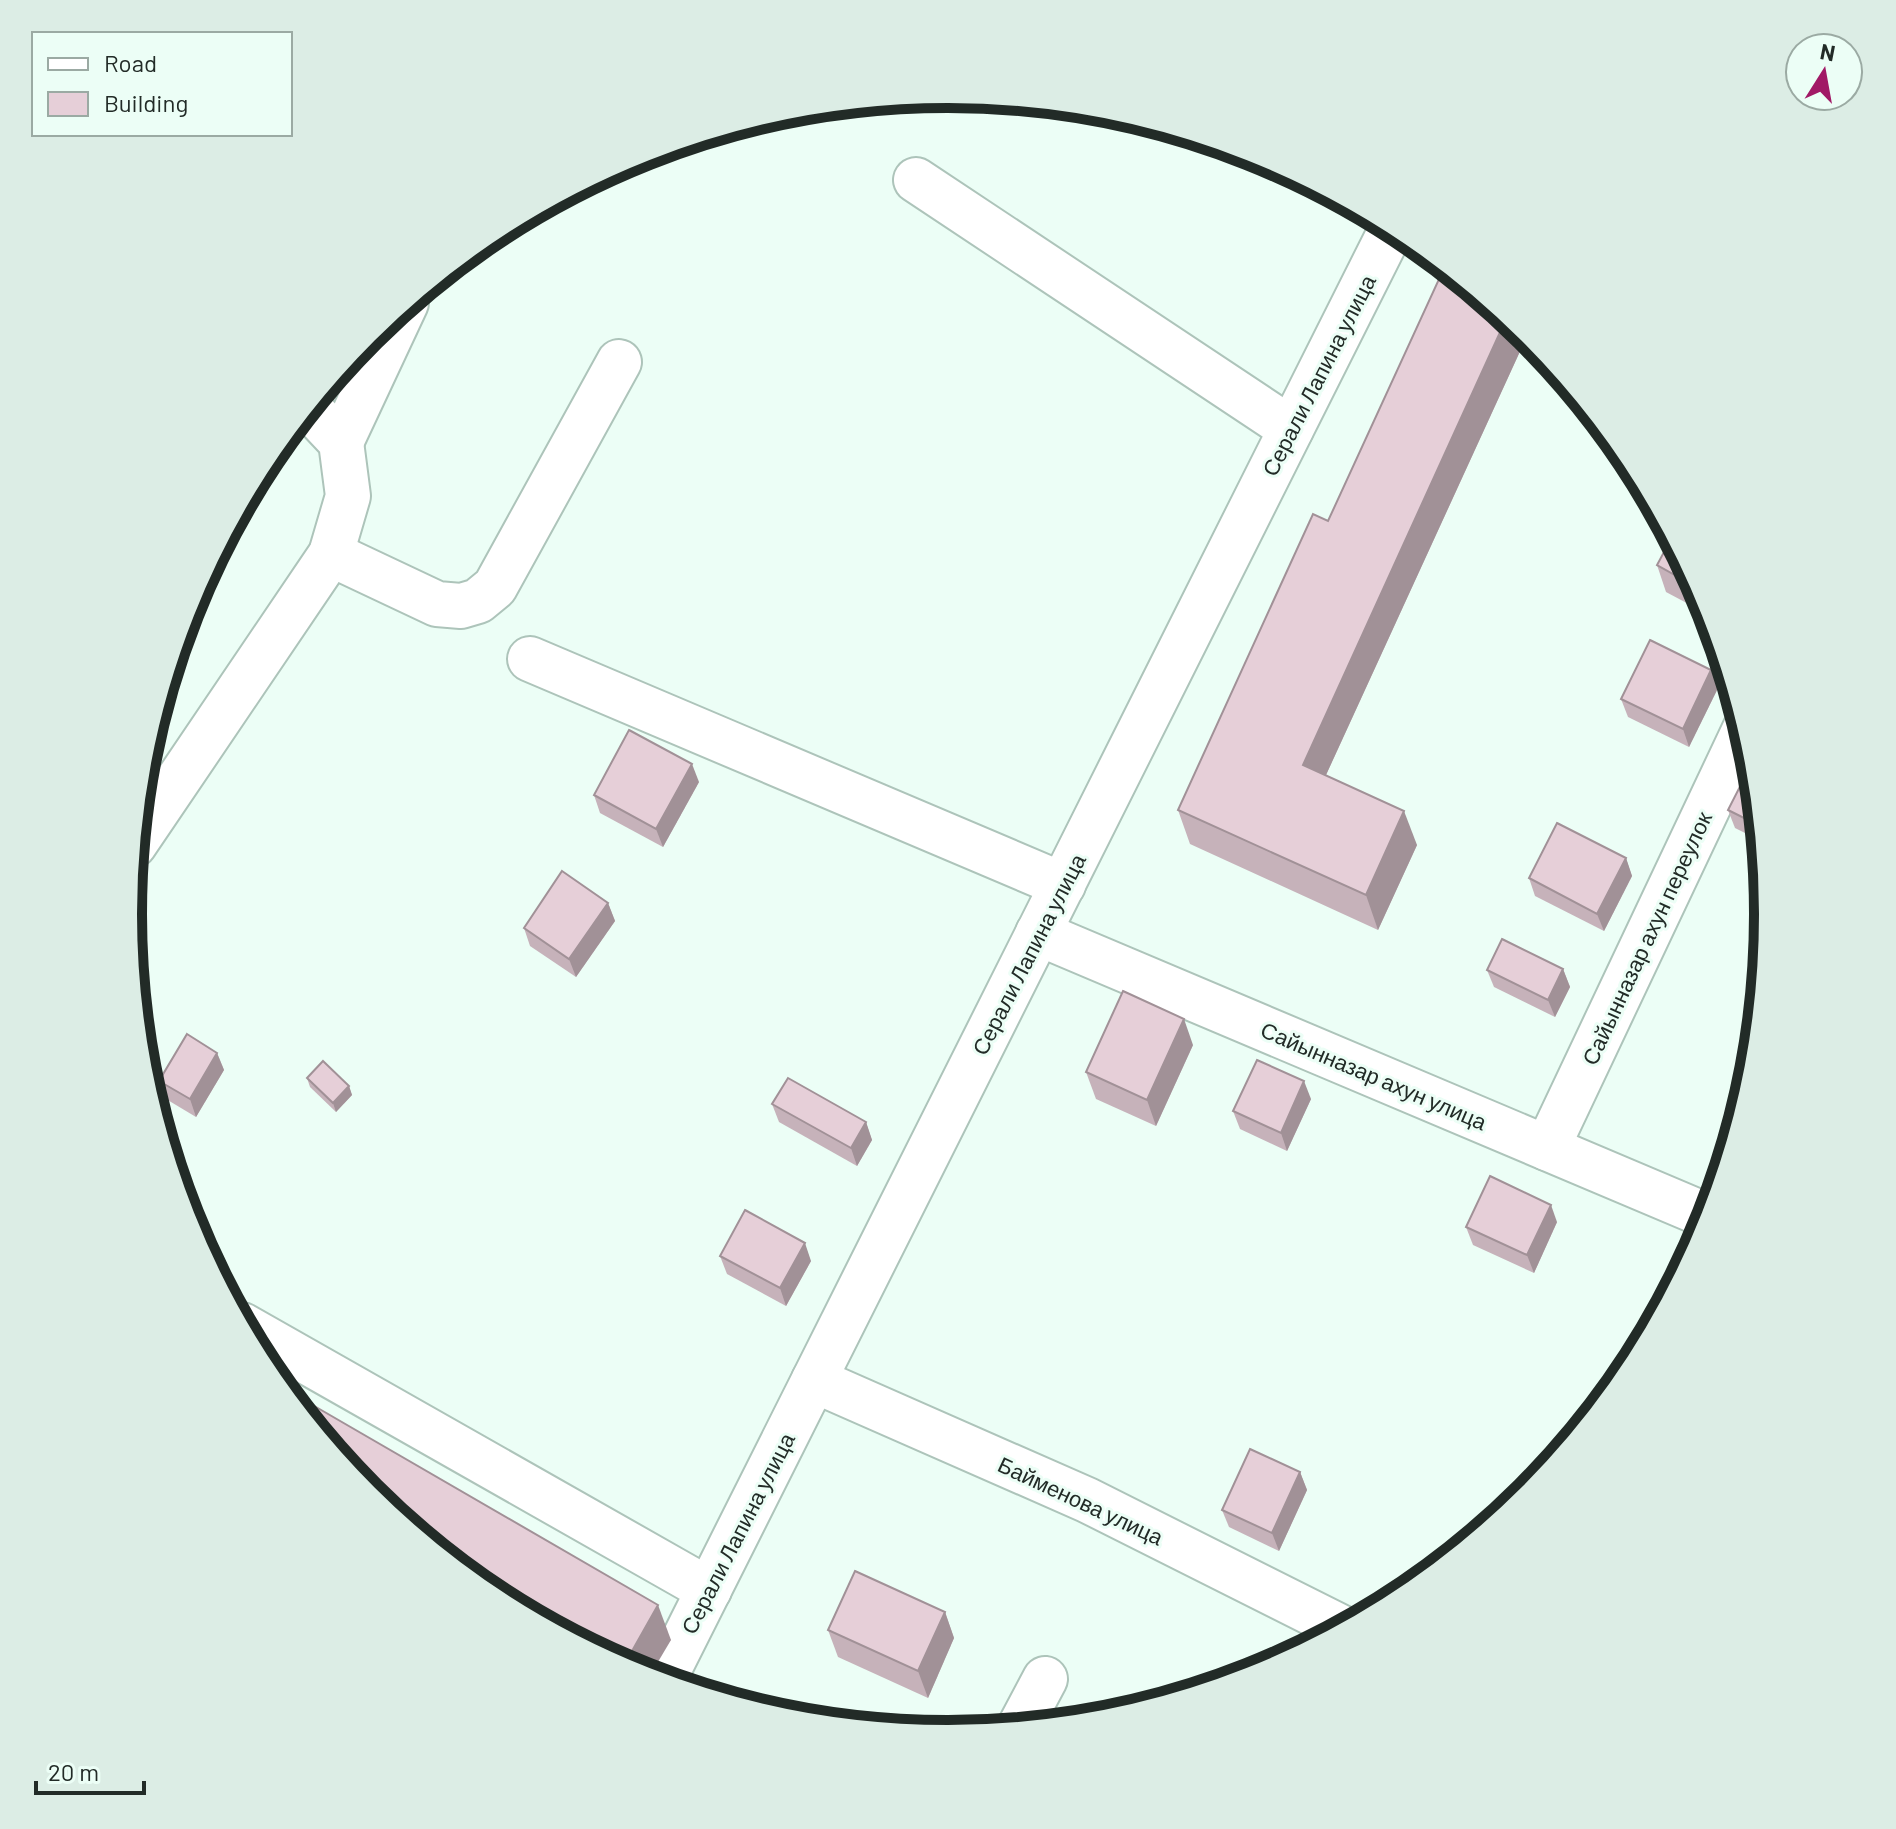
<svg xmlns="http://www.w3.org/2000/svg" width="1896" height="1829" font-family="Barlow,sans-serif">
	<rect width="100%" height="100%" fill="#ecfef6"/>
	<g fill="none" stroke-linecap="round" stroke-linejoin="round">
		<g stroke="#adc4ba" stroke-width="48">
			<g id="minor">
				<path d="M916,180L1291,429"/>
				<path d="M341,442L406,303"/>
				<path d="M331,554L437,604L461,606L478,601L495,587L619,362"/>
				<path d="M530,659L1063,885"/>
				<path d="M134,845L331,554L348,496L341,442L308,407"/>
				<path d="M1038,933L1710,1217"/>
				<path d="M1547,1148L1745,729"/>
				<path d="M242,1325L709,1590"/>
				<path d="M814,1380L1087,1500L1344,1629"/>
				<path d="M663,1681L1393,226"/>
				<path d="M1019,1728L1045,1679"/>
			</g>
		</g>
		<use href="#minor" stroke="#fff" stroke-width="44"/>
	</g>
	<g fill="#c6b2ba">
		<path d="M1445,266L1528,334L1326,775L1417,845L1378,930L1190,844L1178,810L1328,521Z"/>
		<path d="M1672,537L1706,601L1711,616L1666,592L1657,565Z"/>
		<path d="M1718,688L1689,747L1628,717L1621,699Z"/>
		<path d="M1753,761L1761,841L1735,828L1728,810Z"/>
		<path d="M699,782L663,847L600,813L594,795Z"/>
		<path d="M1626,858L1632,876L1604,931L1535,896L1529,878Z"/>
		<path d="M608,903L615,921L576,977L530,946L524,928Z"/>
		<path d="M1563,969L1570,987L1555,1017L1494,987L1487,970Z"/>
		<path d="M1760,1004L1753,1072L1746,1069L1739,1051Z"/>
		<path d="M1193,1045L1156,1126L1096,1099L1086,1072Z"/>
		<path d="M217,1053L224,1070L196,1117L166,1099L159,1081Z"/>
		<path d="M307,1078L349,1086L352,1095L336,1112L310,1087Z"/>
		<path d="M1311,1099L1287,1151L1240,1129L1233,1111Z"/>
		<path d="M772,1104L866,1122L872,1140L857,1166L779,1122Z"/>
		<path d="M1557,1222L1534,1273L1473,1245L1466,1227Z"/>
		<path d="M720,1256L811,1261L786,1306L727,1274Z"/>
		<path d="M1300,1472L1307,1490L1279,1551L1229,1527L1222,1510Z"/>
		<path d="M368,1494L671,1640L634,1672L492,1596Z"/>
		<path d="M945,1612L954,1638L928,1698L838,1657L828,1630Z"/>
	</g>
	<g fill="#a19197">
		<path d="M1507,317L1528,334L1315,799L1303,765Z"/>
		<path d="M1711,670L1718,688L1689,747L1683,729Z"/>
		<path d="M692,764L699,782L663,847L656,829Z"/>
		<path d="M1404,811L1417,845L1378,930L1366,895Z"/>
		<path d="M1626,858L1632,876L1604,931L1597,914Z"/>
		<path d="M608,903L615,921L576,977L569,959Z"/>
		<path d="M1563,969L1570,987L1555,1017L1548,1000Z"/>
		<path d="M1184,1019L1193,1045L1156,1126L1147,1100Z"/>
		<path d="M217,1053L224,1070L196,1117L190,1099Z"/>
		<path d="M1304,1081L1311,1099L1287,1151L1281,1133Z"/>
		<path d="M349,1086L352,1095L336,1112L333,1103Z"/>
		<path d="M866,1122L872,1140L857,1166L851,1148Z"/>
		<path d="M1551,1205L1557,1222L1534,1273L1527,1255Z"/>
		<path d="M805,1243L811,1261L786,1306L780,1288Z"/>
		<path d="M1300,1472L1307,1490L1279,1551L1272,1533Z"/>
		<path d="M658,1605L671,1640L649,1677L634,1672L623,1667Z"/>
		<path d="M945,1612L954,1638L928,1698L918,1671Z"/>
	</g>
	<g fill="#e6cfd8" stroke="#a19197" stroke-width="2">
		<path d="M1445,266L1507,317L1303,765L1404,811L1366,895L1178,810L1313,514L1328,521Z"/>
		<path d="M1672,537L1700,589L1657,565Z"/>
		<path d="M1650,640L1711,670L1683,729L1621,699Z"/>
		<path d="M629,730L692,764L656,829L594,795Z"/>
		<path d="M1753,761L1760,826L1728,810Z"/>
		<path d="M1557,823L1626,858L1597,914L1529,878Z"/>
		<path d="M562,871L608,903L569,959L524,928Z"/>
		<path d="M1502,939L1563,969L1548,1000L1487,970Z"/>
		<path d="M1123,991L1184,1019L1147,1100L1086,1072Z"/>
		<path d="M1760,1004L1754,1058L1739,1051Z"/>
		<path d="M187,1034L217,1053L190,1099L159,1081Z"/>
		<path d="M1257,1060L1304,1081L1281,1133L1233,1111Z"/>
		<path d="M323,1061L349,1086L333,1103L307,1078Z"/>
		<path d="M788,1078L866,1122L851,1148L772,1104Z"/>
		<path d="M1490,1176L1551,1205L1527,1255L1466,1227Z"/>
		<path d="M745,1210L805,1243L780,1288L720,1256Z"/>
		<path d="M278,1385L658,1605L623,1667L472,1580L368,1494Z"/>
		<path d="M1250,1449L1300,1472L1272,1533L1222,1510Z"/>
		<path d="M855,1571L945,1612L918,1671L828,1630Z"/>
	</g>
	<g text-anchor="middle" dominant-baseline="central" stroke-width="6" stroke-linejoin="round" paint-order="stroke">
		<g font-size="22" fill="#222b27" stroke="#ecfef6">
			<text transform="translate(1318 375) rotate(-63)">Серали Лапина улица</text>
			<text transform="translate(1646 938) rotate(-65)">Сайынназар ахун переулок</text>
			<text transform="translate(1028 954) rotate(-63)">Серали Лапина улица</text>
			<text transform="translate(1374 1075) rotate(23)">Сайынназар ахун улица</text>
			<text transform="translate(1081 1500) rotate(25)">Байменова улица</text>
			<text transform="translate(737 1533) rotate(-63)">Серали Лапина улица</text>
		</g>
	</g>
	<path d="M0 0H1896V1829H0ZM142 914a806 806 0 1 1 1612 0a806 806 0 1 1-1612 0Z" fill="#dcede5" fill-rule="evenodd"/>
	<path fill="none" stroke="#222b27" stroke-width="10" d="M142 914a806 806 0 1 1 1612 0a806 806 0 1 1-1612 0Z"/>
	<rect x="32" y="32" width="260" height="104" fill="#ecfef6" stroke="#9baaa3" stroke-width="2"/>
	<rect x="48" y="58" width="40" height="12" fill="#ffffff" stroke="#9baaa3" stroke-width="2"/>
	<text x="104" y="72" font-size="24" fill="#222b27">Road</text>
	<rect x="48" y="92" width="40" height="24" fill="#e6cfd8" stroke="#9baaa3" stroke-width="2"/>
	<text x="104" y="112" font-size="24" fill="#222b27">Building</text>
	<g transform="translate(1824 72) rotate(11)"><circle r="38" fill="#ecfef6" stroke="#9baaa3" stroke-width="2"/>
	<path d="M0-6L14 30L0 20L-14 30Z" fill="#a11966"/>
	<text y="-12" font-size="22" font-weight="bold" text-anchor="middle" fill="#222b27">N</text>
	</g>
	<path d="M36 1781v12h108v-12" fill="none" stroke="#222b27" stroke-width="4"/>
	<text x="48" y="1781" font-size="24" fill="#222b27" stroke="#ecfef6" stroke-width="6" paint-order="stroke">20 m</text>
</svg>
